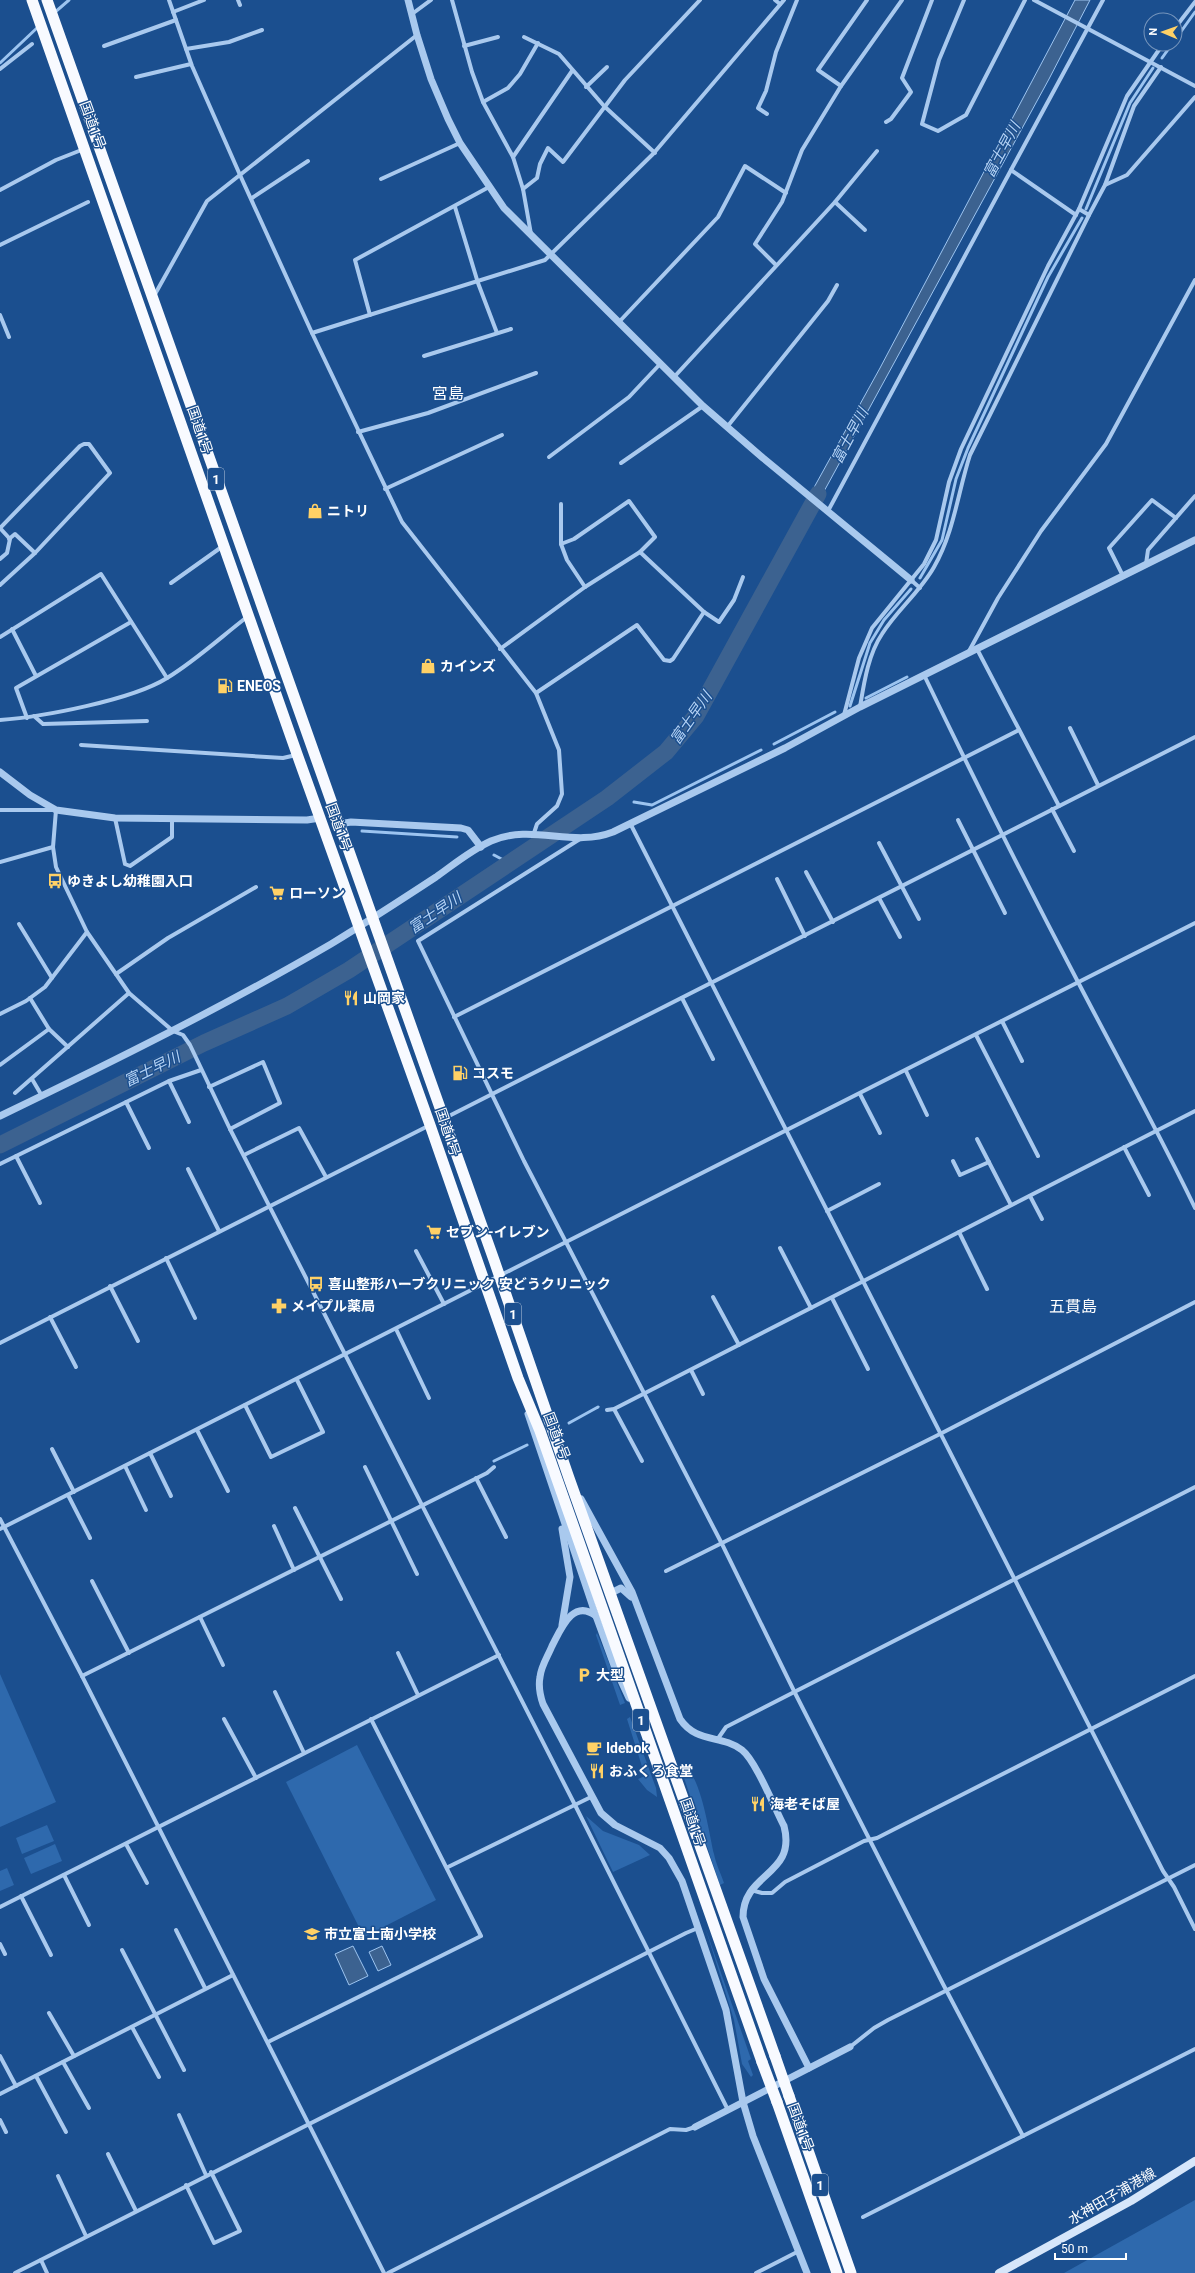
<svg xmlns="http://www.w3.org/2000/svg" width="1195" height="2273" font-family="Roboto,'Noto Sans JP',sans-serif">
	<rect width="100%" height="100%" fill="#1b4f8f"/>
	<g fill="#2e69ad">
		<path d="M597,1633L625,1703L620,1705L596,1635Z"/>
		<path d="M0,1674L56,1802L0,1827Z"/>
		<path d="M630,1717L656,1788L657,1797L647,1790L638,1779L645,1776L627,1719Z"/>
		<path d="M357,1745L436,1900L364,1937L286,1782Z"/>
		<path d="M680,1766C700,1764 710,1840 714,1854C716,1864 721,1874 724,1883L720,1885Z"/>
		<path d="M586,1816L603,1831L639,1845L650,1855L613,1872Z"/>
		<path d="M47,1825L54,1841L22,1854L16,1838Z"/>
		<path d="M55,1844L62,1861L31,1874L24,1858Z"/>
		<path d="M7,1868L14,1885L0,1891V1871Z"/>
		<path d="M705,1927L751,2059L748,2061L753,2075L751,2077L742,2064L734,2020Z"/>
		<path d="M1195,2200V2273H1064Z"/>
	</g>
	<g fill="#3c6290" stroke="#9cc4f0">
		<path d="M1075,0H1090L1049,79L810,517L801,511L880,368Z"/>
		<path d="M353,1946L368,1976L349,1985L335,1954Z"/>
		<path d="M382,1946L391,1965L378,1971L369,1952Z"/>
	</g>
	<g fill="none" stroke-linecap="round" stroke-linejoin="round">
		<g stroke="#9cc4f0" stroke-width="3">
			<path d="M54,13L69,0"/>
			<path d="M1175,40L1195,12"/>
			<path d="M1162,58L1172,44"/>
			<path d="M0,63L38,27"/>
			<path d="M1086,209L1130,103L1153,68"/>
			<path d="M920,578L942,540L956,479L968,448L1048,277L1082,218"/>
			<path d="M866,698L907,677"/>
			<path d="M850,706L870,643L884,620L911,589"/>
			<path d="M774,744L835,712"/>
			<path d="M634,802L652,805L761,750"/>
			<path d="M362,831L457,837"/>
			<path d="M494,855L509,863"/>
			<path d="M569,1423L598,1407"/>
			<path d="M494,1461L527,1445"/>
		</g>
		<path stroke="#3c6290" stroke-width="17" d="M0,1145L204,1043L287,1006L349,970L607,798L666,752L696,716L818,494"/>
		<g stroke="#a9c9ee" stroke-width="4">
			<path d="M169,0L192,66L240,175L312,333L402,522L536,693L559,750L562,794L557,806L537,824L534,833"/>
			<path d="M238,0L240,5"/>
			<path d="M452,0L472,72L483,102L513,157L523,189L531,234"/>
			<path d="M775,0L780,4"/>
			<path d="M964,0L939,60L922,124L938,131L966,115L1025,0"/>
			<path d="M1034,0L1195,86"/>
			<path d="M173,12L204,0"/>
			<path d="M412,14L431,0"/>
			<path d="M1175,28L1195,2"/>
			<path d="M524,37L559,54L604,106L655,153"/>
			<path d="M104,46L176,20"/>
			<path d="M464,46L498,37"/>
			<path d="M186,49L229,42L262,30"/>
			<path d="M0,69L32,44"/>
			<path d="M136,77L191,64"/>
			<path d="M841,86L902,0"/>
			<path d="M586,87L607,67"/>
			<path d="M483,102L508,88L520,74L538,43"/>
			<path d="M767,114L758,108L766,91L776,52L797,0"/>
			<path d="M886,122L891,119L911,92L902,78L932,0"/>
			<path d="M513,157L572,71"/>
			<path d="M381,179L460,143"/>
			<path d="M1105,185L1134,106L1161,67"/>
			<path d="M523,189L537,178L540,164L548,148L563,162L625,80L700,0"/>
			<path d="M0,190L56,160L84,149"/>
			<path d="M252,198L308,161"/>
			<path d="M835,202L865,230"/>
			<path d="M455,207L478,283L497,333"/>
			<path d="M1079,209L1089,215L1105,185L1127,175L1195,97"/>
			<path d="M1076,215L1011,170L1103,0"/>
			<path d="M0,245L88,202"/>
			<path d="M776,265L755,244L782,202L802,150L841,86L818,70L867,0"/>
			<path d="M154,296L207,201L417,35"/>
			<path d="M0,315L9,337"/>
			<path d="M370,315L355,260L489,187"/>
			<path d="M619,322L718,217L745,166L786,193"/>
			<path d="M312,333L545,260L653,154L784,0"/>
			<path d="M424,356L511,329"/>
			<path d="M675,376L835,202L877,151"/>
			<path d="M727,427L828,301L837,285"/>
			<path d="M358,432L428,413L536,373"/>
			<path d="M549,457L629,397L661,363"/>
			<path d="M621,463L703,406"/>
			<path d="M385,489L502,435"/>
			<path d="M561,504V544L567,560L585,587"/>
			<path d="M828,511L1011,170"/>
			<path d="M9,539L15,534L35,553"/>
			<path d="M640,552L704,612L719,622L734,600L743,577"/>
			<path d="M0,559L7,553L10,539L0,528L80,446L84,444H89L110,473L35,553L0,585"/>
			<path d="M1146,564L1148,550L1195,496"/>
			<path d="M1123,576L1109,548L1152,500L1176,518"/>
			<path d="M911,580L920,588"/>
			<path d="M171,583L223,546"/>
			<path d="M12,629L36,676"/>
			<path d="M0,637L101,574L167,678"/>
			<path d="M500,649L585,587L640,552L655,537L629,501L574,539L561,544"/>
			<path d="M977,649L1059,806"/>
			<path d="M968,653L998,598L1041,531L1106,444L1195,280"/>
			<path d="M925,677C974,779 1025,881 1078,982C1117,1057 1158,1131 1195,1208"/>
			<path d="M536,693L637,625L664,660L670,661L673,659L704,612"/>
			<path d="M860,707C864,683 868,655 882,634C897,610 920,592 934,567C954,532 958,492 970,455L1089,215"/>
			<path d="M844,715L859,658L872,628L924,564L936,540L949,482L961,449L1048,266L1079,209L1127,96L1163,44"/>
			<path d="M34,716L43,724L147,721"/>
			<path d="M27,718L16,688L131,622"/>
			<path d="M0,720C42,717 132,700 167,678C195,661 221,637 247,617"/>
			<path d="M1070,728L1098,785"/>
			<path d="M81,745L283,758L296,755"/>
			<path d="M1052,809L1074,851"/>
			<path d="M0,810H56L53,847L56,867L87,932L129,993L173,1031L183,1035L190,1045L230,1129L575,1805L728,2110"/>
			<path d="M115,818L125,864L130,866L172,837V820"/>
			<path d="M958,820L1005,913"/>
			<path d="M630,823L1163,1871L1174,1887L1195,1929"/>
			<path d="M580,839L418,941L524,1161L722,1544L795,1693L943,1984L1023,2136"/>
			<path d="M879,843L919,919"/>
			<path d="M0,862L53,847"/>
			<path d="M806,872L833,922"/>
			<path d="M777,879L805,936"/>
			<path d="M879,898L900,937"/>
			<path d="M19,924L52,978"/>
			<path d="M116,974L168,938L256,887"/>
			<path d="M30,998L49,1029L68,1047"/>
			<path d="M682,998L713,1059"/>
			<path d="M0,1014L26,1001L45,987L87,932"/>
			<path d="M454,1017L1019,730"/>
			<path d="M1002,1021L1022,1061"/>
			<path d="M976,1035L1038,1156"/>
			<path d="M0,1065L49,1029"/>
			<path d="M906,1071L927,1115"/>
			<path d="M32,1079L42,1096"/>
			<path d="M169,1081L189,1122"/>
			<path d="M209,1087L263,1062L280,1103L230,1129"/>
			<path d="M15,1093L129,993"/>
			<path d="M860,1094L880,1133"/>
			<path d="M126,1102L149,1148"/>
			<path d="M445,1118L1195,737"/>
			<path d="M977,1139L1011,1205"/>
			<path d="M1124,1147L1149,1195"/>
			<path d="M244,1155L299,1128L326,1177"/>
			<path d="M16,1156L40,1203"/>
			<path d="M953,1161L960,1175L989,1162"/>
			<path d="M0,1164L169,1081L201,1070"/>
			<path d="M188,1169L219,1231"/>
			<path d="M1030,1196L1042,1219"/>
			<path d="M827,1211L879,1184"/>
			<path d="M959,1232L987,1289"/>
			<path d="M780,1248L811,1308"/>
			<path d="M416,1251L444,1304"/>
			<path d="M166,1258L195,1318"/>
			<path d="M110,1286L138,1341"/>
			<path d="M713,1297L739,1345"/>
			<path d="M832,1298L868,1369"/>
			<path d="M50,1317L76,1367"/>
			<path d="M396,1329L429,1398"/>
			<path d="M0,1343L430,1125"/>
			<path d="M691,1370L703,1394"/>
			<path d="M245,1405L271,1457L323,1432L297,1380"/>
			<path d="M614,1409L642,1461"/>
			<path d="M607,1410L614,1409L1195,1111"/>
			<path d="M197,1430L228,1491"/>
			<path d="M52,1449L74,1492"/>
			<path d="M150,1453L171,1496"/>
			<path d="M125,1466L146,1510"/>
			<path d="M365,1467L417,1574"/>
			<path d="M476,1478L506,1537"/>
			<path d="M68,1495L90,1538"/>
			<path d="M295,1508L341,1599"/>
			<path d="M0,1519L82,1676L384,2273"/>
			<path d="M274,1526L294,1570"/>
			<path d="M0,1529L1195,923"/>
			<path d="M666,1571L940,1434L1195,1302"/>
			<path d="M92,1581L129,1653"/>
			<path d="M200,1617L223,1665"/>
			<path d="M398,1653L418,1695"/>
			<path d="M82,1676L487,1473L494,1467"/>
			<path d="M275,1692L304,1753"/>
			<path d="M224,1719L256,1778"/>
			<path d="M717,1740L726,1727L1195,1487"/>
			<path d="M126,1844L147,1883"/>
			<path d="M448,1867L591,1797"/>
			<path d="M64,1875L89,1925"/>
			<path d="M751,1890L762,1893H772L785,1882L864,1841L877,1838L1195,1676"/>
			<path d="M21,1896L51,1955"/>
			<path d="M0,1907L499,1655"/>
			<path d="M176,1930L205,1988"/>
			<path d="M0,1944L5,1954"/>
			<path d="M122,1950L184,2070"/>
			<path d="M49,2013L74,2056"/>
			<path d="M132,2027L159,2077"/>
			<path d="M268,2042L481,1936L371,1719"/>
			<path d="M850,2047L874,2028L888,2020L1195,1865"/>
			<path d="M0,2056L16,2086"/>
			<path d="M63,2062L89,2108"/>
			<path d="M36,2076L66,2132"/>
			<path d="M0,2094L233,1975"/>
			<path d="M179,2115L206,2175"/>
			<path d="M0,2120L6,2132"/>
			<path d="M108,2154L136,2211"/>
			<path d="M58,2176L86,2236"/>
			<path d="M186,2185L214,2243L240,2231L211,2172"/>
			<path d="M863,2217L1195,2049"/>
			<path d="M41,2260L47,2273"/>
			<path d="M15,2273L686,1933L698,1928"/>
			<path d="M388,2273L670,2129L686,2130L695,2127"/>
			<path d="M756,2273L799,2251"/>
		</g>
		<g stroke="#a9c9ee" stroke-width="7">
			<path d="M408,0L417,35L431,79L448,119L460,143L504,208L703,406L763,458L911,580"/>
			<path d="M0,772L30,795L56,810L115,818L307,820L320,818"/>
			<path d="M339,824L351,822L461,828L468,830L481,847"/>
			<path d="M0,1116C112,1062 223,1007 331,944C367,922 401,900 436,877C453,865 471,850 491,841C533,823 572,848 613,832L785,748L860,707L1195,540"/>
			<path d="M528,1414L596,1616L615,1668L629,1698"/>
			<path d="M581,1499L632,1592L680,1719C697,1744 721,1734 742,1750C756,1761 775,1809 784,1826C797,1876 743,1872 743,1917L764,1979L809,2068"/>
			<path d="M611,1593L621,1588L631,1597"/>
			<path d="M596,1616C573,1598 561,1629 552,1646C548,1656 541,1666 540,1677C538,1687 540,1695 543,1704L601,1813L615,1825L660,1848L669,1858L682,1881L726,2010L743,2102L753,2136L807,2273"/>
			<path d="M562,1625L570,1577L562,1529"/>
			<path d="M695,2127L850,2047"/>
		</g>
		<path stroke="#d6e6fa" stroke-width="8" d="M999,2273L1131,2201L1195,2161"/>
		<g stroke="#f8faff" stroke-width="11">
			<path d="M32,0L297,754L430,1125L518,1378L540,1431L762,2062"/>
			<path d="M47,0L494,1260L569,1478L775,2056"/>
			<path d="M789,2096L851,2273"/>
			<path d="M777,2102L837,2273"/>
		</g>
		<g stroke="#f8faff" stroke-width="11">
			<path d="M775,2056L789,2096"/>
			<path d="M762,2062L777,2102"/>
		</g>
	</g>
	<defs>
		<g id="shop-bare" transform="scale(1.2)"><path d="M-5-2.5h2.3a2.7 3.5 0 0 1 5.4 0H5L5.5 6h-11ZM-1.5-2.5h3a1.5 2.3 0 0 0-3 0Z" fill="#ffd166" stroke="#1b4f8f" stroke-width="2.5" paint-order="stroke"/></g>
		<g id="fuel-bare" transform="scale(1.2)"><path d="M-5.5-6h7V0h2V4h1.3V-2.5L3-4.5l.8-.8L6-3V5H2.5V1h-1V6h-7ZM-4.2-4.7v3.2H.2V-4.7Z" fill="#ffd166" stroke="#1b4f8f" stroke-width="2.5" paint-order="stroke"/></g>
		<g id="bus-bare" transform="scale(1.2)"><path d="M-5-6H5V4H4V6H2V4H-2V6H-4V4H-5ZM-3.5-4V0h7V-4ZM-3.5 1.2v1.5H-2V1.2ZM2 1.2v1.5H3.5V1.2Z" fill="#ffd166" stroke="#1b4f8f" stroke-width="2.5" paint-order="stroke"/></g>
		<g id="supermarket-bare" transform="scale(1.2)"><path d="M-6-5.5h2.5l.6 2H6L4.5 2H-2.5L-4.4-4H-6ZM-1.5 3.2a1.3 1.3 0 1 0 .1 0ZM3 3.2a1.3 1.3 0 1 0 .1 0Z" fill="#ffd166" stroke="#1b4f8f" stroke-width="2.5" paint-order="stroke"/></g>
		<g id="restaurant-bare" transform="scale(1.2)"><path d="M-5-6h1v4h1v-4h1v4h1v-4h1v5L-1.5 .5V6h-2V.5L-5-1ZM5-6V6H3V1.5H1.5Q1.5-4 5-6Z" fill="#ffd166" stroke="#1b4f8f" stroke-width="2.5" paint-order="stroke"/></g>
		<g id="pharmacy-bare" transform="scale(1.2)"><path d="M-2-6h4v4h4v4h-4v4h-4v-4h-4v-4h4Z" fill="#ffd166" stroke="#1b4f8f" stroke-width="2.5" paint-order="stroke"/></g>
		<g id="parking-bare" transform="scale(1.2)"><path d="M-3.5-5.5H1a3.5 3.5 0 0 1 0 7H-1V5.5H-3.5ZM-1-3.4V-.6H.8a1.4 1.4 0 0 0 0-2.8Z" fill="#ffd166" stroke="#1b4f8f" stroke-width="2.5" paint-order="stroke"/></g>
		<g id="cafe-bare" transform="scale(1.2)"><path d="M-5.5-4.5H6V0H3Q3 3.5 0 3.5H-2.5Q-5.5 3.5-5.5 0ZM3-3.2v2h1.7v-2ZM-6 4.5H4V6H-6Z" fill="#ffd166" stroke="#1b4f8f" stroke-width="2.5" paint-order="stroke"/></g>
		<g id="school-bare" transform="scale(1.2)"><path d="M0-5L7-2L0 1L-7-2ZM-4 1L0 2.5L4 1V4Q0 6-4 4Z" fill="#ffd166" stroke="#1b4f8f" stroke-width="2.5" paint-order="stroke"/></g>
	</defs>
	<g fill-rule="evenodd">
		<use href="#shop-bare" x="315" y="511"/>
		<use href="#shop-bare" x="428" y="666"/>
		<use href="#fuel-bare" x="225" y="686"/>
		<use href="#bus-bare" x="55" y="881"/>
		<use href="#supermarket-bare" x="277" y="893"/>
		<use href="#restaurant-bare" x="351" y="998"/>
		<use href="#fuel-bare" x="460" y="1073"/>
		<use href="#supermarket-bare" x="434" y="1232"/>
		<use href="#bus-bare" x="316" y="1284"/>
		<use href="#pharmacy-bare" x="279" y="1306"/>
		<use href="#parking-bare" x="584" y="1675"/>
		<use href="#cafe-bare" x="594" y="1748"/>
		<use href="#restaurant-bare" x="597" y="1771"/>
		<use href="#restaurant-bare" x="758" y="1804"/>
		<use href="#school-bare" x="312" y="1934"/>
	</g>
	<g text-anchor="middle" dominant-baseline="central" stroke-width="3" stroke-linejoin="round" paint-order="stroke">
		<g fill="#1b4f8f" stroke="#bbcadd" stroke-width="1">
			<rect x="208" y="468" width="16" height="22" rx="3"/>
			<rect x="505" y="1303" width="16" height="22" rx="3"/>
			<rect x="633" y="1709" width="16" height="22" rx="3"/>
			<rect x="812" y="2174" width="16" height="22" rx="3"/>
		</g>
		<g font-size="13" font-weight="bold" fill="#fff">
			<text x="216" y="479">1</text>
			<text x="513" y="1314">1</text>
			<text x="641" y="1720">1</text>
			<text x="820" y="2185">1</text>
		</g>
		<g font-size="14" fill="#fff" stroke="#1b4f8f">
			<text transform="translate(93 125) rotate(70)">国道1号</text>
			<text transform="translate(200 430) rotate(71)">国道1号</text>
			<text transform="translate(339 827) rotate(70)">国道1号</text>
			<text transform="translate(448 1132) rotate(71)">国道1号</text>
			<text transform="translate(557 1436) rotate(69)">国道1号</text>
			<text transform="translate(693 1822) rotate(71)">国道1号</text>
			<text transform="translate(801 2127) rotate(70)">国道1号</text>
			<text transform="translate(1112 2196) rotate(-30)">水神田子浦港線</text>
		</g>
		<g font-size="14" font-weight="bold" fill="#fff" stroke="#1b4f8f" text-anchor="start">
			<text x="327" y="511">ニトリ</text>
			<text x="440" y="666">カインズ</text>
			<text x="237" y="686">ENEOS</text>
			<text x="67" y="881">ゆきよし幼稚園入口</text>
			<text x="289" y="893">ローソン</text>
			<text x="363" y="998">山岡家</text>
			<text x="472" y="1073">コスモ</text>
			<text x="446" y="1232">セブン-イレブン</text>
			<text x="328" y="1284">喜山整形ハーブクリニック 安どうクリニック</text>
			<text x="291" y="1306">メイプル薬局</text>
			<text x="596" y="1675">大型</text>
			<text x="606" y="1748">Idebok</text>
			<text x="609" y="1771">おふくろ食堂</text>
			<text x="770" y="1804">海老そば屋</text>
			<text x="324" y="1934">市立富士南小学校</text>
		</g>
		<g font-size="15" font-style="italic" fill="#b5d3f5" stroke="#1b4f8f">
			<text transform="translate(1002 150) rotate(-62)">富士早川</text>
			<text transform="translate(850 436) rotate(-62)">富士早川</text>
			<text transform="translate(691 718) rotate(-55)">富士早川</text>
			<text transform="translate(435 913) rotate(-34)">富士早川</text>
			<text transform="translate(152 1069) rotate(-26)">富士早川</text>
		</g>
		<g font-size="16" fill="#fff" stroke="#1b4f8f">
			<text x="448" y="393">宮島</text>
			<text x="1073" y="1306">五貫島</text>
		</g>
	</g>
	<g transform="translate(1163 32) rotate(272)"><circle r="19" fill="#1b4f8f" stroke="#7695bc"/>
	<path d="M0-3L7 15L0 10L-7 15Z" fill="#ffd166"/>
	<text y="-6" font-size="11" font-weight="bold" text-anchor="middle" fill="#ffffff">N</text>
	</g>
	<path d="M1055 2253v6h71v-6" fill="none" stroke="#ffffff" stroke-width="2"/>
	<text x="1061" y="2253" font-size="12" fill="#ffffff" stroke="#1b4f8f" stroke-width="3" paint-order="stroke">50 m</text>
</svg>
